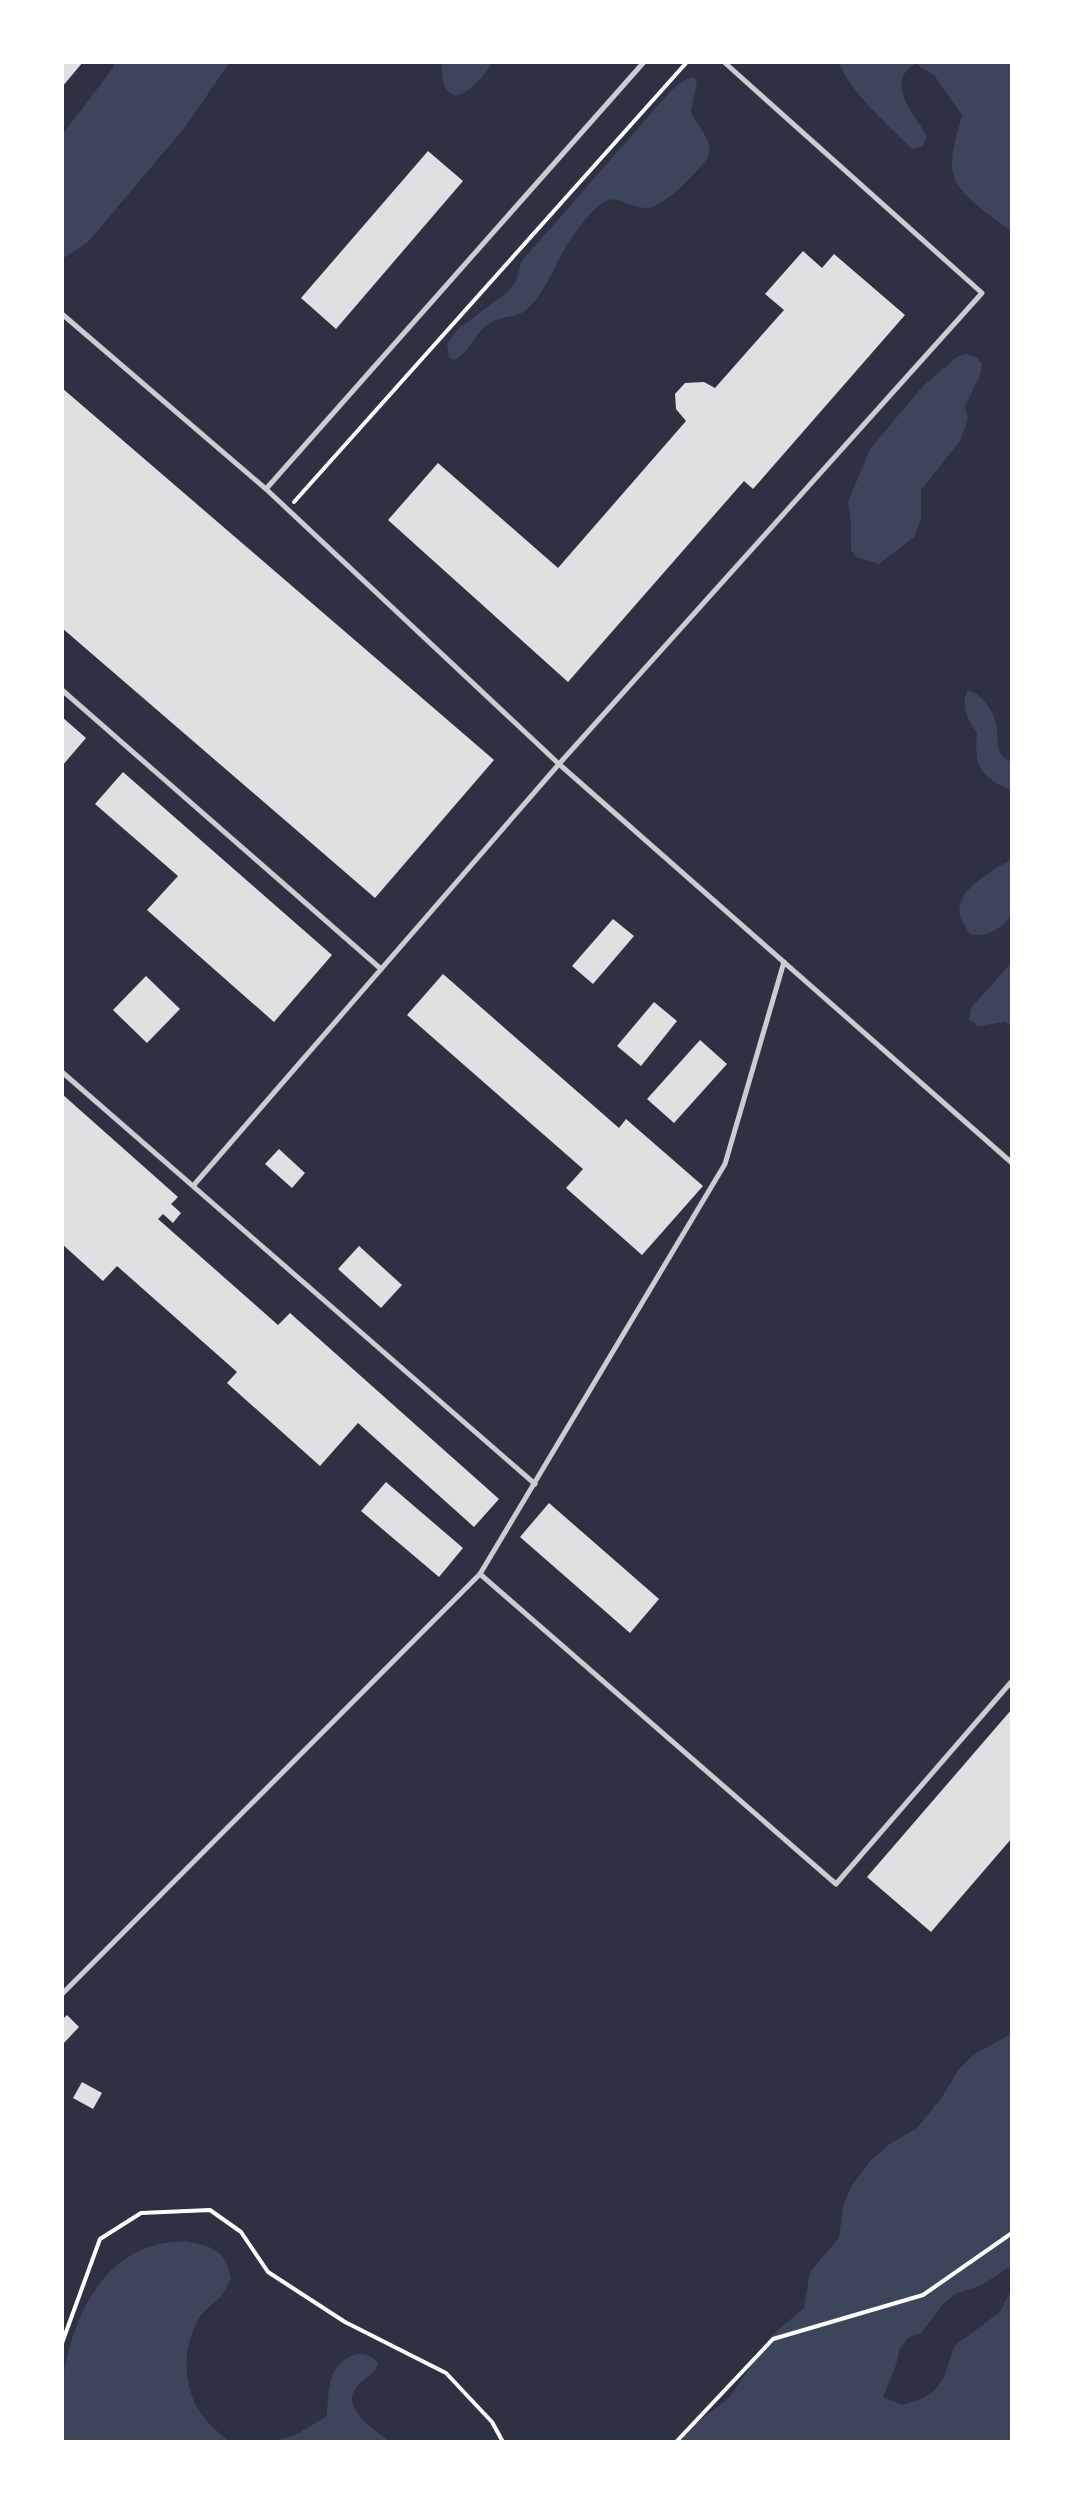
<svg xmlns="http://www.w3.org/2000/svg" width="1074" height="2504" font-family="Bitter,serif">
	<rect width="100%" height="100%" fill="#2d3142"/>
	<g fill="#3c4559">
		<path d="M114,62H230L185,127L88,242L62,259V135L113,68Z"/>
		<path d="M441,62H493C483,76 473,90 456,96C440,89 443,77 441,62Z"/>
		<path d="M839,62H1012V232C994,217 957,196 953,173C949,155 958,133 962,115L934,75L916,64C883,81 915,115 927,136L923,146L912,149C890,126 849,92 839,62Z"/>
		<path d="M693,77L697,81L691,112C696,127 718,143 706,160C696,174 662,209 645,208C623,207 616,189 595,209C581,223 568,242 559,259C551,275 541,298 526,310C515,319 499,315 487,325C474,335 469,353 454,360L449,357L447,344L458,329L510,290L517,279L521,262L660,103C669,93 679,80 693,77Z"/>
		<path d="M967,354L976,357L982,363L980,375L965,407L968,419L960,441L921,490V518L914,537L879,564L856,557L851,550V524L848,502L870,449L923,386L958,356Z"/>
		<path d="M967,690C981,693 993,710 996,723C1000,740 993,756 1012,762V791C979,775 974,769 977,732C967,719 961,707 967,690Z"/>
		<path d="M1012,859C1012,873 1016,899 1012,912C1007,927 984,939 970,934C967,929 961,921 960,916C954,889 994,870 1012,859Z"/>
		<path d="M1012,962V1027L1005,1022L978,1026L969,1019L971,1008Z"/>
		<path d="M1012,2024V2265L982,2285L955,2294L943,2304L922,2332L908,2338L900,2348L896,2365L883,2397L903,2405L923,2398L934,2391L944,2377L954,2346L1000,2312L1012,2288V2442H672L729,2398L772,2335L804,2308L810,2272L839,2238L843,2206L852,2185L871,2160L891,2143L917,2128L942,2097L958,2070L973,2055L1009,2035Z"/>
		<path d="M185,2241C212,2246 226,2250 231,2279C228,2284 225,2291 221,2296C214,2304 205,2309 199,2318C182,2348 182,2387 202,2415C209,2425 220,2433 229,2442H62C62,2422 60,2400 63,2380C70,2325 99,2256 160,2244C168,2242 177,2242 185,2241Z"/>
		<path d="M356,2354C366,2354 372,2355 378,2363C375,2373 369,2375 361,2382C335,2405 373,2428 390,2442H272L297,2434L327,2416C329,2389 327,2364 356,2354Z"/>
	</g>
	<g fill="#e0e0e3">
		<path d="M62,62H83L62,87Z"/>
		<path d="M428,151L463,181L336,329L301,298Z"/>
		<path d="M803,251L822,268L834,254L905,315L753,489L744,481L568,682L388,520L438,463L558,568L686,421L676,409L675,394L685,383L704,382L715,388L784,310L765,294Z"/>
		<path d="M62,388L494,760L375,898L62,628Z"/>
		<path d="M62,717L86,738L62,766Z"/>
		<path d="M123,772L332,955L274,1022L147,910L178,876L95,804Z"/>
		<path d="M613,919L634,936L593,984L572,966Z"/>
		<path d="M443,974L619,1128L626,1119L703,1186L642,1255L566,1188L583,1169L407,1015Z"/>
		<path d="M146,976L180,1009L147,1043L113,1010Z"/>
		<path d="M654,1002L677,1021L641,1066L617,1046Z"/>
		<path d="M700,1040L727,1064L674,1123L647,1099Z"/>
		<path d="M62,1094L178,1197L171,1204L181,1213L173,1223L163,1214L158,1219L278,1325L290,1313L499,1499L474,1527L358,1423L320,1466L227,1383L237,1372L117,1266L103,1281L62,1244Z"/>
		<path d="M279,1149L305,1173L292,1188L265,1164Z"/>
		<path d="M359,1246L402,1285L381,1308L338,1269Z"/>
		<path d="M386,1482L463,1548L439,1577L361,1511Z"/>
		<path d="M549,1503L659,1599L630,1633L520,1537Z"/>
		<path d="M1012,1709V1838L931,1932L867,1877Z"/>
		<path d="M67,2015L79,2027L62,2045V2020Z"/>
		<path d="M82,2082L102,2093L93,2109L73,2098Z"/>
	</g>
	<g fill="none" stroke-linecap="round" stroke-linejoin="round">
		<g stroke="#fff" stroke-width="4">
			<path d="M294,502L687,62"/>
			<path d="M62,2343L100,2239L141,2213L210,2210L241,2232L268,2272L345,2322L446,2373L492,2422L503,2442"/>
			<path d="M676,2442L773,2339L923,2295L1012,2233"/>
		</g>
		<g stroke="#caccd0" stroke-width="5">
			<path d="M62,314L266,489L559,764L1012,1163"/>
			<path d="M266,489L644,62"/>
			<path d="M62,690L381,969"/>
			<path d="M62,1072L535,1484"/>
			<path d="M193,1186L559,764L982,293L724,62"/>
			<path d="M480,1574L836,1884L1012,1681"/>
			<path d="M62,1994L480,1574L725,1164L784,962"/>
		</g>
	</g>
	<rect width="1074" height="2504" fill="none" stroke="#ffffff" stroke-width="128"/>
</svg>
